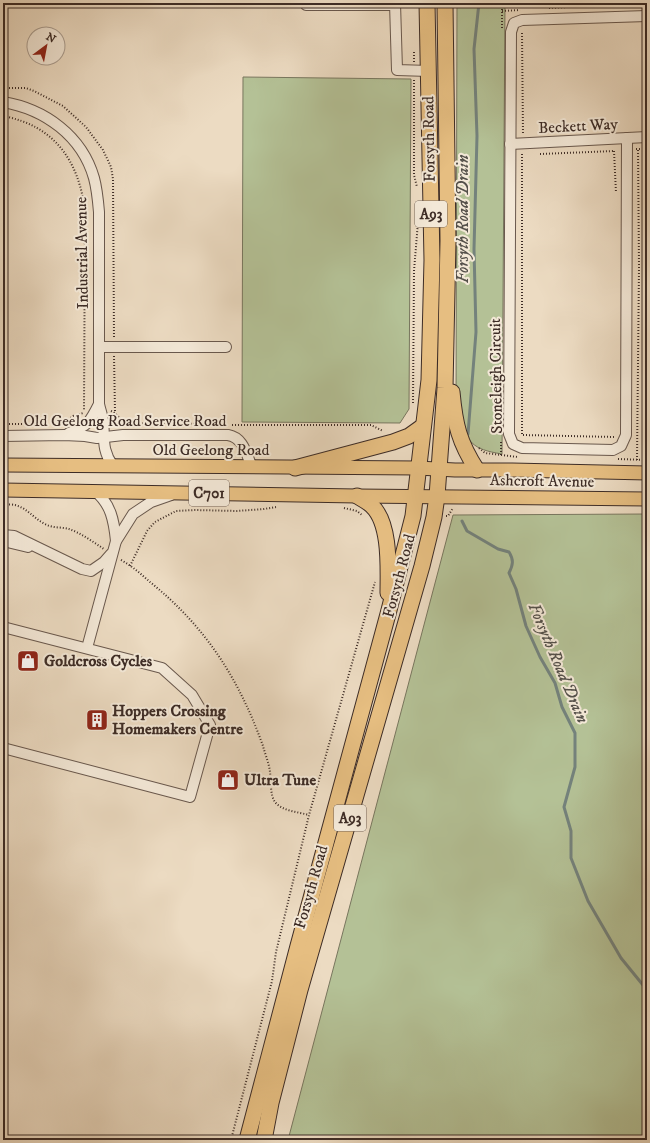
<svg xmlns="http://www.w3.org/2000/svg" width="650" height="1143" font-family="'IM FELL DW Pica',serif">
	<rect width="100%" height="100%" fill="#ecdbc2"/>
	<filter id="stains"><feTurbulence type="fractalNoise" baseFrequency=".005" numOctaves="4"/><feColorMatrix values="0 0 0 0 .2 0 0 0 0 .09 0 0 0 0 .02 0 0 0 .5 -.17"/></filter>
	<radialGradient id="worn" r=".72"><stop offset=".6" stop-color="#630" stop-opacity="0"/><stop offset="1" stop-color="#630" stop-opacity=".3"/></radialGradient>
	<g fill="#b4c196" stroke="#78765e">
		<path d="M457,3H505L502,454C471,449 469,443 456,415Z"/>
		<path d="M243,77L411,79L409,409L400,423L242,422Z"/>
		<path d="M647,514V1140H288L453,515Z"/>
	</g>
	<g fill="none" stroke-linecap="round" stroke-linejoin="round">
		<g stroke="#74827c" stroke-width="3">
			<path d="M468,434L476,332L474,249L477,136L474,49L479,3"/>
			<path d="M462,521L467,531L498,549L509,552C514,560 513,565 509,573L516,589L526,626L540,657L555,683L562,707L575,733V767L564,807L571,831V858L588,901L621,958L647,990"/>
		</g>
		<g stroke="#69584d" stroke-width="12">
			<g id="minor">
				<path d="M306,3V5H395"/>
				<path d="M395,3L397,70L429,71"/>
				<path d="M3,102C45,109 82,136 94,178C97,189 98,200 99,212V404C100,409 102,414 103,420C105,438 101,449 113,466"/>
				<path d="M627,138L626,435L621,446L613,450L522,448L513,444L509,434L511,32L514,23L522,20L647,16"/>
				<path d="M510,144L647,137"/>
				<path d="M99,347H226"/>
				<path d="M69,433C88,426 90,422 99,404"/>
				<path d="M3,436L64,435L85,436L97,438L123,435H228C244,438 246,454 252,467"/>
				<path d="M95,491C111,504 114,521 116,541"/>
				<path d="M3,535L14,536L82,569L91,571L104,562L111,554"/>
				<path d="M3,541L28,547"/>
				<path d="M3,627L162,668L192,695L210,725L190,797L3,748"/>
				<path d="M87,648L116,541L133,514L151,502L171,495"/>
			</g>
		</g>
		<g stroke="#3d2c26" stroke-width="15">
			<g id="major">
				<path d="M3,465L418,468L455,470H512L647,473"/>
				<path d="M3,490L357,496L647,499"/>
			</g>
		</g>
		<g stroke="#3d2c26" stroke-width="17">
			<g id="highway">
				<path d="M452,392C455,425 459,442 477,470"/>
				<path d="M295,468L393,442L409,436L423,426"/>
				<path d="M357,496C362,499 368,502 372,506C391,524 388,569 388,593"/>
				<path d="M247,1140L298,946L388,614L413,516L429,380L432,260L427,3"/>
				<path d="M264,1140L271,1103L300,990L422,566L434,517L437,496L445,388L448,241L445,3"/>
			</g>
		</g>
		<g stroke="#3d2c26" stroke-width="2" stroke-dasharray="1 2" stroke-linecap="butt">
			<path d="M549,8L647,3"/>
			<path d="M502,11L520,10"/>
			<path d="M502,28V3"/>
			<path d="M522,33L523,134"/>
			<path d="M414,52V62"/>
			<path d="M414,80V175L417,187"/>
			<path d="M3,88H26L34,91L63,106L86,127L103,150L111,167L113,179L114,337"/>
			<path d="M3,116C55,126 78,160 85,210L84,411"/>
			<path d="M636,149H647"/>
			<path d="M614,151L616,193"/>
			<path d="M522,154V435L615,437"/>
			<path d="M540,154L614,151"/>
			<path d="M114,356L115,412"/>
			<path d="M413,403L414,271L418,222"/>
			<path d="M111,411C116,413 120,419 125,423L209,424"/>
			<path d="M3,424H48"/>
			<path d="M64,424L73,416L83,413"/>
			<path d="M232,425H371L383,431"/>
			<path d="M501,442V456"/>
			<path d="M479,448L485,453L518,457"/>
			<path d="M618,459L647,460"/>
			<path d="M637,460L639,267L638,149"/>
			<path d="M3,505C24,501 31,518 47,525C53,528 62,527 69,529C81,533 93,542 104,549"/>
			<path d="M344,508L357,511L362,515"/>
			<path d="M446,516H448L453,508"/>
			<path d="M121,560C132,566 141,574 150,582C206,627 239,679 263,746C265,754 269,763 270,772C271,781 270,795 275,802C282,811 298,812 309,815"/>
			<path d="M130,566L147,531L155,522L176,511L195,510L237,511L264,509L276,507"/>
			<path d="M231,1140L272,981L276,952L309,815L375,582"/>
		</g>
		<use href="#minor" stroke="#f3e8d7" stroke-width="10"/>
		<use href="#major" stroke="#e6be81" stroke-width="13"/>
		<use href="#highway" stroke="#e6be81" stroke-width="15"/>
	</g>
	<defs>
		<g id="shop-square" transform="scale(1.15)"><rect x="-9" y="-9" width="18" height="18" rx="4" fill="#8f2418" stroke="#f3e8d7"/><path d="M-5-2.5h2.3a2.7 3.5 0 0 1 5.4 0H5L5.5 6h-11ZM-1.5-2.5h3a1.5 2.3 0 0 0-3 0Z" fill="#fff"/></g>
		<g id="building-square" transform="scale(1.15)"><rect x="-9" y="-9" width="18" height="18" rx="4" fill="#8f2418" stroke="#f3e8d7"/><path d="M-4-6H4V6H1V3H-1V6H-4ZM-2.5-4.3h1.7v1.8h-1.7ZM.8-4.3h1.7v1.8H.8ZM-2.5-1h1.7V.8h-1.7ZM.8-1h1.7V.8H.8Z" fill="#fff"/></g>
	</defs>
	<g fill-rule="evenodd">
		<use href="#shop-square" x="28" y="661"/>
		<use href="#building-square" x="97" y="720"/>
		<use href="#shop-square" x="228" y="780"/>
	</g>
	<g text-anchor="middle" dominant-baseline="central" stroke-width="4" stroke-linejoin="round" paint-order="stroke">
		<g fill="#f3e8d7" stroke="#74645b" stroke-width="1">
			<rect x="415" y="201" width="32" height="26" rx="3"/>
			<rect x="189" y="480" width="40" height="26" rx="3"/>
			<rect x="334" y="805" width="32" height="26" rx="3"/>
		</g>
		<g font-size="15" font-weight="bold" fill="#3d2c26">
			<text x="431" y="214">A93</text>
			<text x="209" y="493">C701</text>
			<text x="350" y="818">A93</text>
		</g>
		<g font-size="16" fill="#3d2c26" stroke="#f3e8d7">
			<text transform="translate(578 126) rotate(-3)">Beckett Way</text>
			<text transform="translate(429 139) rotate(-91)">Forsyth Road</text>
			<text transform="translate(82 253) rotate(-91)">Industrial Avenue</text>
			<text transform="translate(496 376) rotate(-91)">Stoneleigh Circuit</text>
			<text x="125" y="421">Old Geelong Road Service Road</text>
			<text x="211" y="450">Old Geelong Road</text>
			<text transform="translate(542 481) rotate(1)">Ashcroft Avenue</text>
			<text transform="translate(399 576) rotate(-75)">Forsyth Road</text>
			<text transform="translate(311 887) rotate(-74)">Forsyth Road</text>
		</g>
		<g font-size="16" font-weight="bold" fill="#3d2c26" stroke="#f3e8d7" text-anchor="start">
			<text x="44" y="661">Goldcross Cycles</text>
			<text x="112" y="711">Hoppers Crossing<tspan x="112" dy="18">Homemakers Centre</tspan></text>
			<text x="244" y="780">Ultra Tune</text>
		</g>
		<g font-size="17" font-style="italic" fill="#54504a" stroke="#f3e8d7">
			<text transform="translate(463 219) rotate(-90)">Forsyth Road Drain</text>
			<text transform="translate(558 663) rotate(67)">Forsyth Road Drain</text>
		</g>
	</g>
	<rect width="650" height="1143" fill="none" stroke="#ecdbc2" stroke-width="16"/>
	<rect x="4" y="4" width="642" height="1135" fill="none" stroke="#3d2c26" stroke-width="2"/>
	<rect x="8" y="8" width="634" height="1127" fill="none" stroke="#3d2c26"/>
	<g transform="translate(46 46) rotate(32)"><circle r="19" fill="#f3e8d7" stroke="#aa9d90"/>
	<path d="M0-3L7 15L0 10L-7 15Z" fill="#8f2418"/>
	<text y="-6" font-size="11" font-weight="bold" text-anchor="middle" fill="#3d2c26">N</text>
	</g>
	<rect width="100%" height="100%" filter="url(#stains)"/>
	<rect width="100%" height="100%" fill="url(#worn)"/>
</svg>
